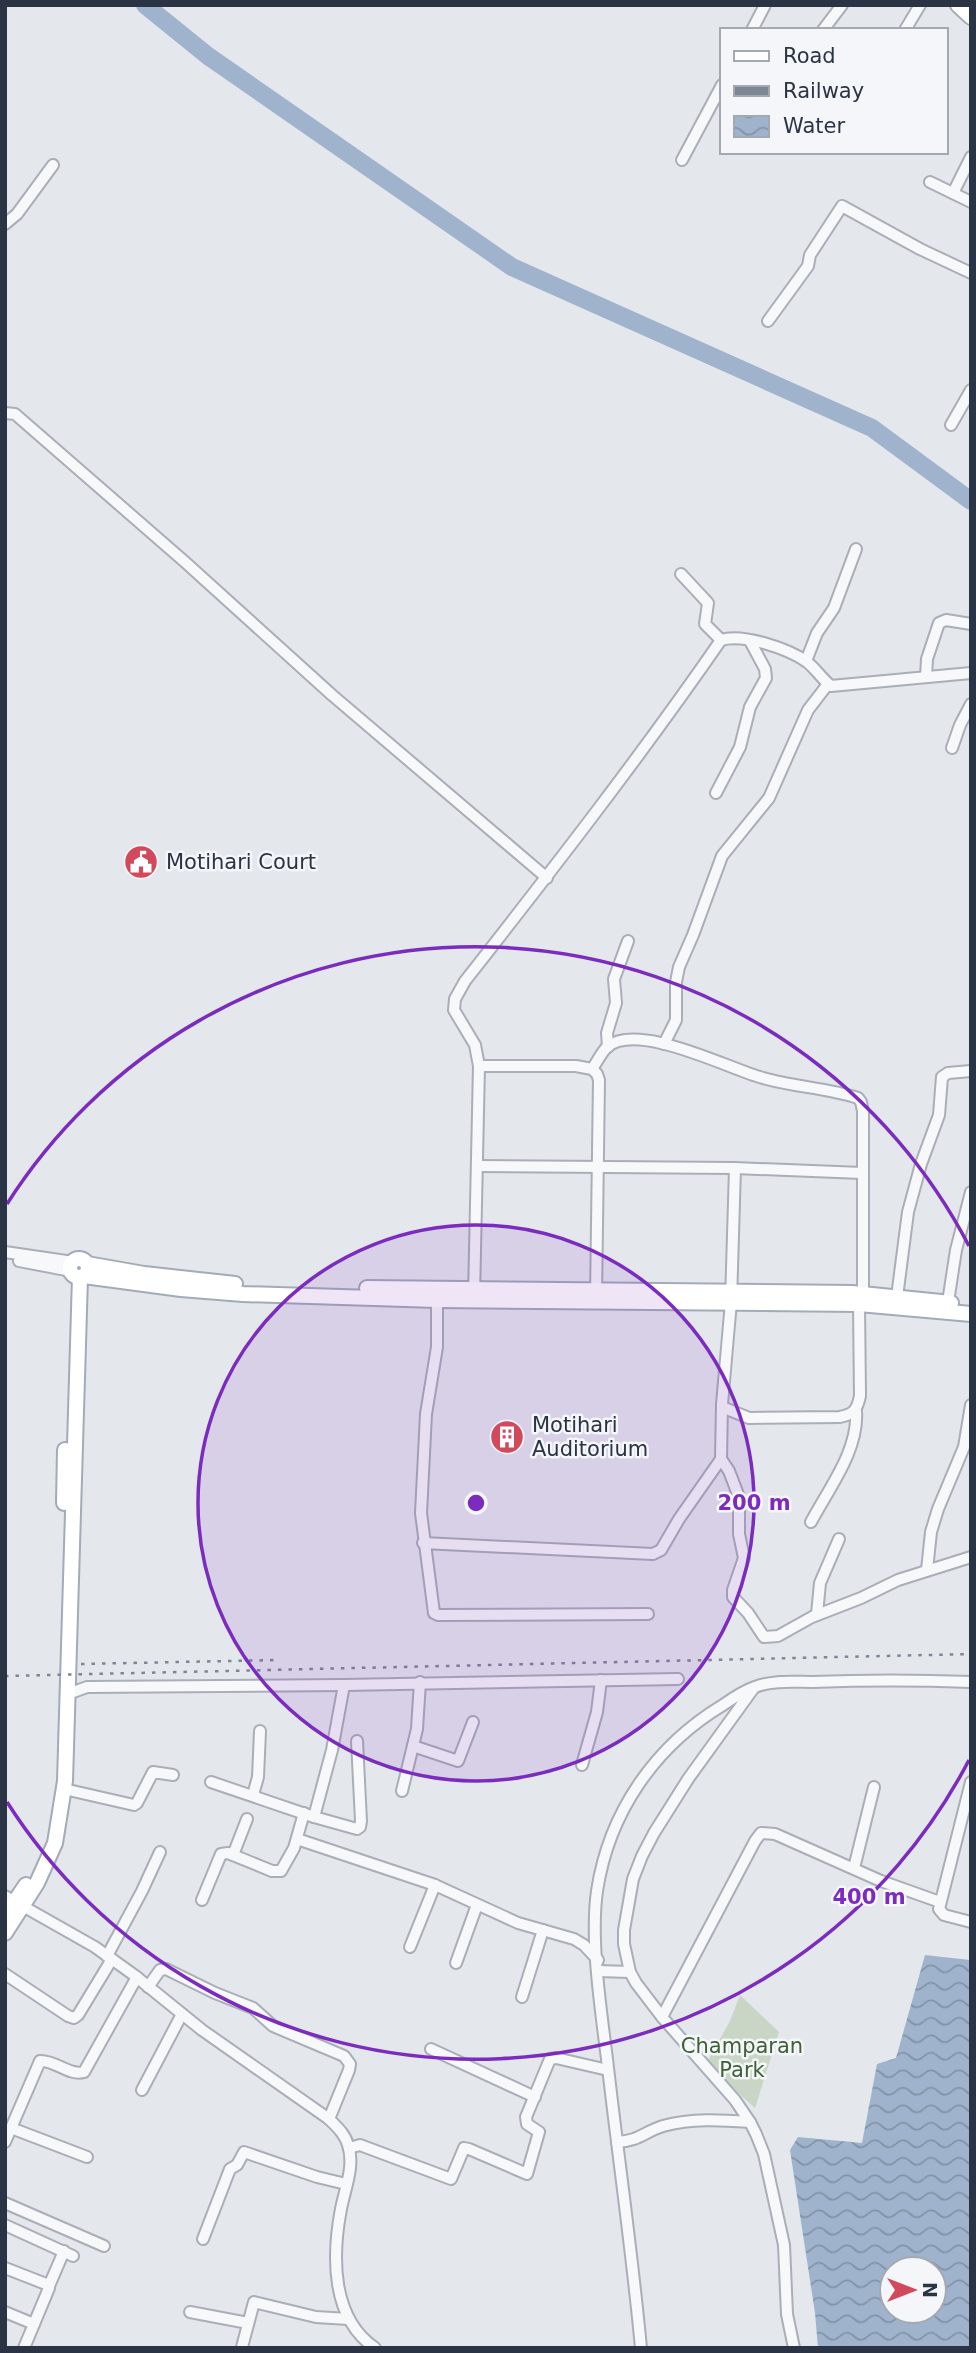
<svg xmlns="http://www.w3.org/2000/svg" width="976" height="2353" font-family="'DejaVu Sans',sans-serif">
	<defs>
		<pattern id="water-waves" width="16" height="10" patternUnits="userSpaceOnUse" patternTransform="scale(1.75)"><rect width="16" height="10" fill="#9fb4cc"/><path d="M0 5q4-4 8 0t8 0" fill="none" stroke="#8293a7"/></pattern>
	</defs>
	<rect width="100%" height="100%" fill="#e4e7ec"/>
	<path fill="#c9d6c5" d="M740,1995L779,2032L755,2108L706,2064L730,2021Z"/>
	<path fill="url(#water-waves)" fill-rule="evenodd" d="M925,1955L970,1960L971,1962V2348H818L815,2313L790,2150L798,2137L862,2143L877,2064L896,2058ZM892,2269H934V2311H892Z"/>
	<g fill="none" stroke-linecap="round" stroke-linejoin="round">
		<path stroke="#9fb4cc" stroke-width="18" d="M145,5L208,56L512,267L872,428L971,501"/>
		<g stroke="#a9aeb7" stroke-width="14">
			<g id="minor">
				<path d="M752,30L765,5"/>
				<path d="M823,30L842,5"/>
				<path d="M905,30L920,5"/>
				<path d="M682,160L722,85"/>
				<path d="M930,182L971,202"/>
				<path d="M953,193L971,157"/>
				<path d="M5,224L17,214L53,165"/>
				<path d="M768,321L808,266L810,255L842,206L920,249L971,273"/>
				<path d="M5,413L15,414L185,562L332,695L547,878"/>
				<path d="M951,425L971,390"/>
				<path d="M681,574L708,603L705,624L721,640"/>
				<path d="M806,661L817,633L834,608L856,549"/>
				<path d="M926,677L927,659L939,623L946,620L971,624"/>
				<path d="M952,748L960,725L971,704"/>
				<path d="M716,793L740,747L750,707L766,678L765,669L750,641"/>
				<path d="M664,1044L676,1020V982L679,967L693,935L722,856L769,798L808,710L828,684"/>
				<path d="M608,1047L607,1033L616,1003L614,979L628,941"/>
				<path d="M479,1066H576L592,1069L597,1074L599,1080L596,1298"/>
				<path d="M592,1069C597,1062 601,1053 607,1047C638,1021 729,1069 763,1078C794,1087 828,1088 858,1098L861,1102L863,1111V1294"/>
				<path d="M477,1166L735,1168L862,1173"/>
				<path d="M5,1252L73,1262"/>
				<path d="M19,1261L71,1271"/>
				<path d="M474,1297L479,1066L475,1045L454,1010L455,999L465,981C553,869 640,757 721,640C743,633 789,649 807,662C816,669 822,679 831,686L971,673"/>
				<path d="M897,1297L908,1212L921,1164L939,1115L942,1077L948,1073L971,1071"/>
				<path d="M437,1300V1347L426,1414L421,1513L434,1613L438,1615L648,1614"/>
				<path d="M948,1302L956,1250L971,1192"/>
				<path d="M722,1407L749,1418L840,1417C854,1414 857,1410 860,1396L859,1304"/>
				<path d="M721,1459L729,1471L739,1497V1534L744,1558L733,1590V1597L748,1613L764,1637L778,1636L812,1617L861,1598L898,1580L971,1557"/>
				<path d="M811,1522C829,1488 859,1450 856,1411"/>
				<path d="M423,1543L653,1554L661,1550L679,1519L721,1459L722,1404L731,1302L735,1168"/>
				<path d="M927,1570L931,1532L938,1509L964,1447L971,1405"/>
				<path d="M817,1614L820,1583L839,1539"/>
				<path d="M753,1689L688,1779L654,1833L642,1856L633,1879L624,1930V1944L630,1972L636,1983L662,2017L735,2100L750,2122L756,2134L764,2154L784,2245L787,2314L794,2348"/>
				<path d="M68,1694L87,1687L344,1685L678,1679"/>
				<path d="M413,1746L458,1761L473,1722"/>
				<path d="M582,1765L597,1712L601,1680"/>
				<path d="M211,1782L314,1817L357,1829L360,1827L361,1821L357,1741"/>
				<path d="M971,1782L939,1909L944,1915L971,1922"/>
				<path d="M64,1789L134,1805L137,1803L153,1772L173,1775"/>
				<path d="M402,1791L417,1729L420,1682"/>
				<path d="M253,1795L258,1777L260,1731"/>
				<path d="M314,1817L332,1750L344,1685"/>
				<path d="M297,1839L435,1885L518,1923L574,1939L584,1945L598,1960"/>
				<path d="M233,1855L247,1819"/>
				<path d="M854,1868L874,1787"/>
				<path d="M5,1896L95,1947L134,1975L202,2030L329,2119C337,2127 345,2134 348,2145C355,2166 345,2188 341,2209C332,2256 331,2318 375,2348"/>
				<path d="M202,1900L221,1854L228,1853L272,1871H281L294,1848L304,1813"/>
				<path d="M410,1947L435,1885"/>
				<path d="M107,1956L142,1891L160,1852"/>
				<path d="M456,1963L477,1905"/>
				<path d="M598,1971L630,1972"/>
				<path d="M5,1974L68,2016L74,2018L78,2015L112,1959"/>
				<path d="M148,1987L160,1970L166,1969L215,1993L253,2008L273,2026L344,2056L350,2064L349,2070L329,2119"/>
				<path d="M522,1997L543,1930"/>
				<path d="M662,2017L755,1841L761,1833L775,1834L881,1881L940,1902"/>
				<path d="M431,2049L535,2097"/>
				<path d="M142,2090L182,2014"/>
				<path d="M11,2128L87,2157"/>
				<path d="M5,2142L40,2061C55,2060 69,2076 84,2072L137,1977"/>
				<path d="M617,2142C639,2141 644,2132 663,2126C692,2118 721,2120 750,2122"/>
				<path d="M349,2148L360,2145L451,2179L462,2153L464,2148L469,2149L527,2174L539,2132L527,2124L526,2117L550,2059L556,2058L608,2070"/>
				<path d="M5,2203L104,2246"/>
				<path d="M5,2225L73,2256"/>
				<path d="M203,2239L230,2169L237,2165L244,2152L317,2177L346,2184"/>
				<path d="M5,2268L46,2284L49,2288L24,2348"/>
				<path d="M49,2286L64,2251"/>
				<path d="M5,2312L34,2324"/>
				<path d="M190,2312L248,2323"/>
				<path d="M242,2347L254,2302L316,2317L348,2319"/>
				<path d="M641,2348C632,2251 618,2156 607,2059C601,2010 590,1940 597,1891C609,1812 655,1746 723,1705C733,1698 743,1691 755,1687C772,1680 794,1682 812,1682C865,1680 918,1680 971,1682"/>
			</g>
		</g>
		<g stroke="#a3abb8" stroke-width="18">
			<g id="major">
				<path d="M958,5L971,17"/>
				<circle cx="79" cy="1268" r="9"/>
				<path d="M87,1264L144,1274L235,1284"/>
				<path d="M84,1276L181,1289L243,1294L437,1300L859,1304L971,1314"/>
				<path d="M367,1288L852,1293L951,1303"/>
				<path d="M64,1503L65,1450"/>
				<path d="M5,1916L26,1885"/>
				<path d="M5,1933L37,1883L55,1843L65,1781L80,1277"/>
			</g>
		</g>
		<use href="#minor" stroke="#f7f8fa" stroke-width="10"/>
		<use href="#major" stroke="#fff" stroke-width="14"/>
		<g stroke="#7d8696" stroke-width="2.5" stroke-dasharray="3.5 7" stroke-linecap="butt">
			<path d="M81,1664L278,1660"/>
			<path d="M5,1676L971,1654"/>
		</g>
	</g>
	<circle cx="476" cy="1503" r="278" fill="#7b2cbf" fill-opacity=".12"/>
	<g fill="none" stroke="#7b2cbf" stroke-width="3.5">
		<circle cx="476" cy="1503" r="278"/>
		<path d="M969 1760A556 556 0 0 1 7 1802M7 1204A556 556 0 0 1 969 1246"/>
	</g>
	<defs>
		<g id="civic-disc" transform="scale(1.75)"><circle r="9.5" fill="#d1495b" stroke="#f4f6f9"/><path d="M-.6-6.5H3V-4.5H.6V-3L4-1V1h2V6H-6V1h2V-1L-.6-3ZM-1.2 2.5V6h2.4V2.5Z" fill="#fff"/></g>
		<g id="building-disc" transform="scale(1.75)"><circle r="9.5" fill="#d1495b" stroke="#f4f6f9"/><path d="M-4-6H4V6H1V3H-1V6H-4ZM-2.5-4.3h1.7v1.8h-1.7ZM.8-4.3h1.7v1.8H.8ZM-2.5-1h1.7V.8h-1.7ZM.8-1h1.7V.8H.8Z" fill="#fff"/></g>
	</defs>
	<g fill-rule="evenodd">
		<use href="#civic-disc" x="141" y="862"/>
		<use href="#building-disc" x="507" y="1437"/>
	</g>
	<g text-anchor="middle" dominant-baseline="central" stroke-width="5" stroke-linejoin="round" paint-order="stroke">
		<g font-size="21" fill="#2b3445" stroke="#f4f6f9" text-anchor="start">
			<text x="166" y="862">Motihari Court</text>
			<text x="532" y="1425">Motihari<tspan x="532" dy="24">Auditorium</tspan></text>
		</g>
		<g font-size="21" fill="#3f6138" stroke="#f4f6f9">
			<text x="742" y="2046">Champaran<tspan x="742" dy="24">Park</tspan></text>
		</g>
	</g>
	<circle cx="476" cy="1503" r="10" fill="#7b2cbf" stroke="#f4f6f9" stroke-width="3.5"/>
	<g font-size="21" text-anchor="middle" font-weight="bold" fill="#7b2cbf" stroke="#f4f6f9" stroke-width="5" stroke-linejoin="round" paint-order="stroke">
		<text x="754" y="1510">200 m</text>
		<text x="869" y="1904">400 m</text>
	</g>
	<rect width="976" height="2353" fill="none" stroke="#2b3445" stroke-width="14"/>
	<rect x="720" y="28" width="228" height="126" fill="#f4f6f9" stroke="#a4a8b1" stroke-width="2"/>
	<rect x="734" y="51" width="35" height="10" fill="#ffffff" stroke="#a4a8b1" stroke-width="2"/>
	<text x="783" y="63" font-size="21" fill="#2b3445">Road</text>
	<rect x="734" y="86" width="35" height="10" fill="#7d8696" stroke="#a4a8b1" stroke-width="2"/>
	<text x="783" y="98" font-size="21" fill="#2b3445">Railway</text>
	<rect x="734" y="116" width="35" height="21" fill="url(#water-waves)" stroke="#a4a8b1" stroke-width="2"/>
	<text x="783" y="133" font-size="21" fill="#2b3445">Water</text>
	<g transform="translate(913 2290) rotate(90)"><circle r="33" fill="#f4f6f9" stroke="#a4a8b1" stroke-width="2"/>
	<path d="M0-5L12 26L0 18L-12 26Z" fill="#d1495b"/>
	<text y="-10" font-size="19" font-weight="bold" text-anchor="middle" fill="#2b3445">N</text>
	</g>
</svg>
